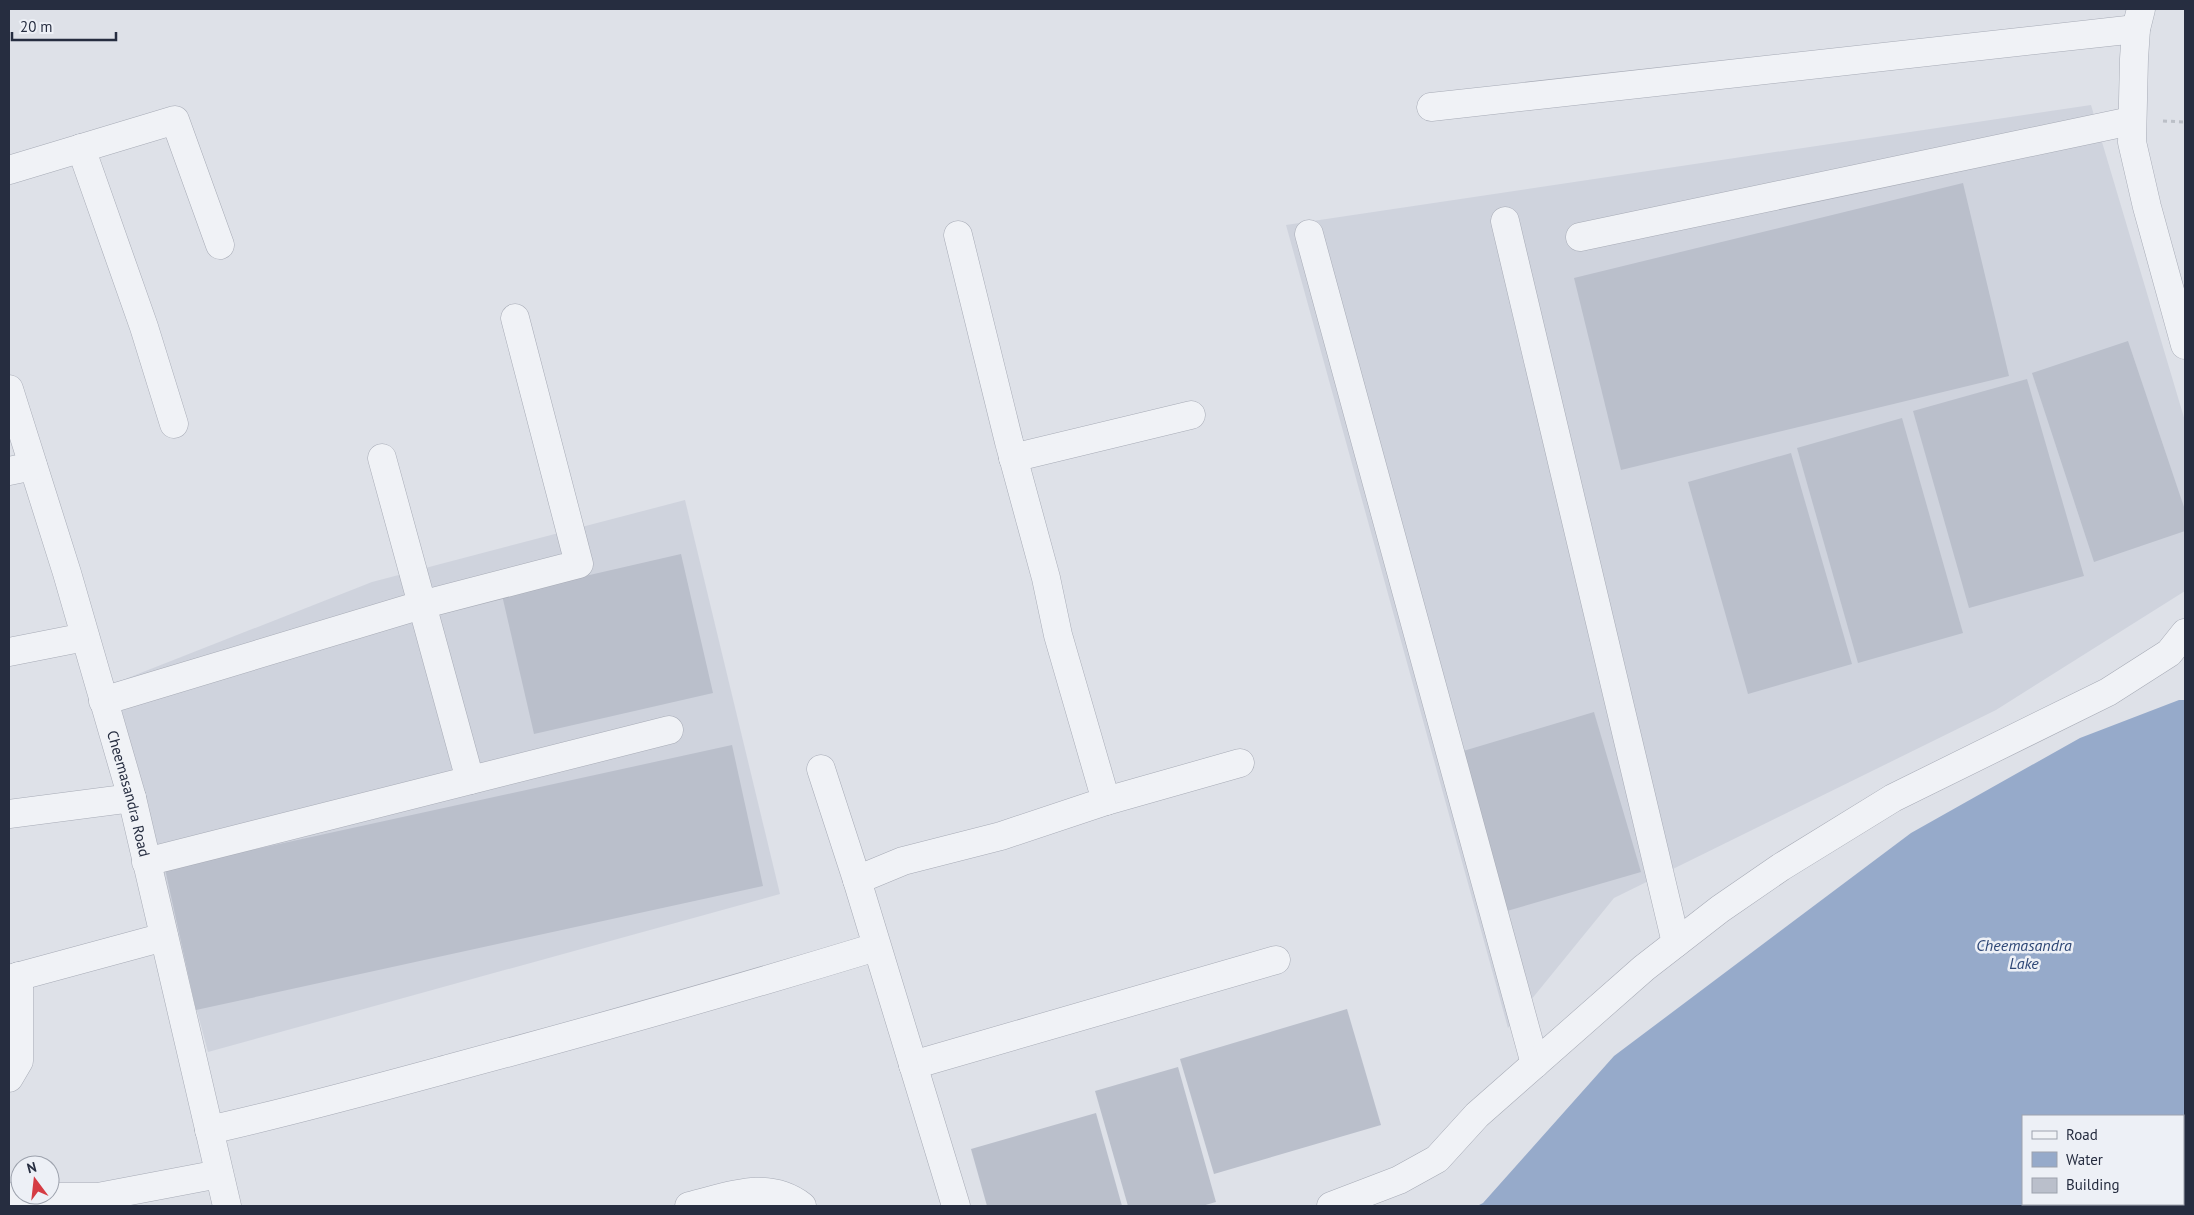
<svg xmlns="http://www.w3.org/2000/svg" width="2194" height="1215" font-family="'PT Sans',sans-serif">
	<rect width="100%" height="100%" fill="#dee1e8"/>
	<g fill="#cfd3dd">
		<path d="M2091,105L2185,421V591L1996,710L1614,898L1508,1028L1286,225Z"/>
		<path d="M685,500L780,894L208,1052L110,685L372,582Z"/>
	</g>
	<path fill="#96aaca" fill-rule="evenodd" d="M2179,700H2185V1206H1477L1483,1203L1614,1056L1911,833L2080,738ZM2023,1116H2183V1204H2023Z"/>
	<g fill="#babfcb">
		<path d="M1963,183L2009,376L1621,470L1574,278Z"/>
		<path d="M2128,341L2185,510V531L2094,562L2032,373Z"/>
		<path d="M2027,379L2084,576L1969,608L1913,411Z"/>
		<path d="M1902,418L1963,633L1858,663L1797,448Z"/>
		<path d="M1791,453L1852,664L1748,694L1688,482Z"/>
		<path d="M681,554L713,693L534,734L502,595Z"/>
		<path d="M1594,712L1641,872L1507,911L1460,752Z"/>
		<path d="M732,745L763,886L196,1010L165,869Z"/>
		<path d="M1347,1009L1381,1125L1214,1174L1180,1059Z"/>
		<path d="M1178,1067L1216,1202L1202,1206H1128L1095,1091Z"/>
		<path d="M1096,1113L1122,1206H987L971,1149Z"/>
	</g>
	<g fill="none" stroke-linecap="round" stroke-linejoin="round">
		<g stroke="#a7abb6" stroke-width="29">
			<g id="minor">
				<path d="M2141,9L2136,29L2134,59L2132,142L2147,207L2185,345"/>
				<path d="M1431,107L2136,29"/>
				<path d="M81,148L144,327L174,424"/>
				<path d="M9,170L175,120L220,245"/>
				<path d="M1505,221L1676,943"/>
				<path d="M1309,234L1535,1064"/>
				<path d="M1580,237L2131,121"/>
				<path id="s1" d="M9,389L67,573L132,798L227,1206"/>
				<path d="M382,458L470,780"/>
				<path d="M1013,458L1191,415"/>
				<path d="M9,471L33,466"/>
				<path d="M9,652L85,637"/>
				<path d="M103,701L421,605L579,564L515,318"/>
				<path d="M821,769L857,880"/>
				<path d="M1106,801L1240,763"/>
				<path d="M9,814L132,798"/>
				<path d="M146,862L669,730"/>
				<path d="M9,979L164,937"/>
				<path d="M913,1065L1276,960"/>
				<path d="M9,1078L19,1061V976"/>
				<path d="M209,1130C290,1112 370,1090 451,1068C593,1030 735,990 876,947"/>
				<path d="M9,1197H98L219,1174"/>
				<path d="M689,1206C727,1197 767,1179 802,1206"/>
				<path d="M956,1206L857,880L903,861L1001,836L1106,801L1058,635L1046,578L1009,442L958,235"/>
				<path d="M1331,1206L1399,1180L1437,1159L1477,1115L1644,968L1720,909L1781,867L1893,798L2108,692L2169,653L2185,633"/>
			</g>
		</g>
		<path stroke="#bbbfc7" stroke-width="3" stroke-dasharray="4 4" stroke-linecap="butt" d="M2163,121L2185,122"/>
		<use href="#minor" stroke="#f0f2f6" stroke-width="28"/>
	</g>
	<g text-anchor="middle" dominant-baseline="central" stroke-width="5" stroke-linejoin="round" paint-order="stroke">
		<g font-size="15" fill="#262d40" stroke="#edf0f6">
			<text stroke="none"><textPath href="#s1" startOffset="422">Cheemasandra Road</textPath></text>
		</g>
		<g font-size="16" font-style="italic" fill="#2e4776" stroke="#edf0f6">
			<text x="2024" y="945">Cheemasandra<tspan x="2024" dy="18">Lake</tspan></text>
		</g>
	</g>
	<rect width="2194" height="1215" fill="none" stroke="#262d40" stroke-width="20"/>
	<rect x="2022" y="1115" width="162" height="90" fill="#edf0f6" stroke="#9da2ad"/>
	<rect x="2032" y="1131" width="25" height="8" fill="#f0f2f6" stroke="#9da2ad"/>
	<text x="2066" y="1140" font-size="15" fill="#262d40">Road</text>
	<rect x="2032" y="1152" width="25" height="15" fill="#96aaca" stroke="#9da2ad"/>
	<text x="2066" y="1165" font-size="15" fill="#262d40">Water</text>
	<rect x="2032" y="1178" width="25" height="15" fill="#babfcb" stroke="#9da2ad"/>
	<text x="2066" y="1190" font-size="15" fill="#262d40">Building</text>
	<g transform="translate(35 1180) rotate(345)"><circle r="24" fill="#edf0f6" stroke="#9da2ad"/>
	<path d="M0-4L9 19L0 12L-9 19Z" fill="#d53b43"/>
	<text y="-8" font-size="14" font-weight="bold" text-anchor="middle" fill="#262d40">N</text>
	</g>
	<path d="M12 32v8h104v-8" fill="none" stroke="#262d40" stroke-width="2.5"/>
	<text x="20" y="32" font-size="15" fill="#262d40" stroke="#edf0f6" stroke-width="4" paint-order="stroke">20 m</text>
</svg>
